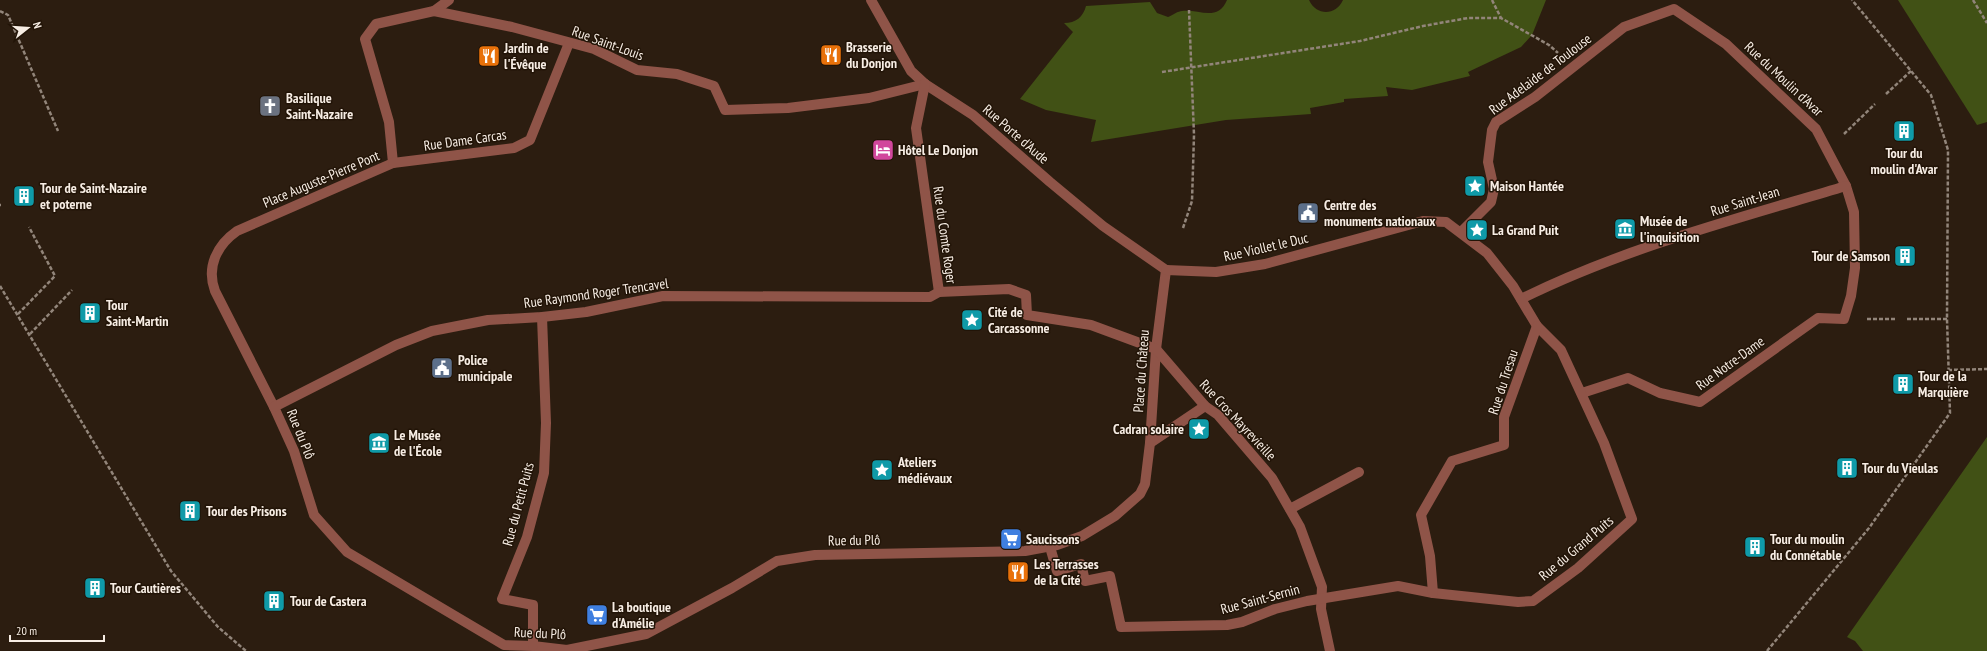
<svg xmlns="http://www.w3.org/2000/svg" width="1987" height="651" font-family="'PT Sans Narrow',sans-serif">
	<rect width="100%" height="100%" fill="#2c1d10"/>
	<g fill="#415115">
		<path d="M1227,0H1309C1316,16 1336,16 1343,0H1546L1532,35L1521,47L1468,72L1470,76L1412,90L1386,87L1388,96L1344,99V102L1310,108L1311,114L1226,120L1091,142L1096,120L1046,110L1020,99L1073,32L1064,23C1076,23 1083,17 1086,6L1150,2L1157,13L1168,17C1173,15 1178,11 1182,11C1199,9 1218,22 1227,0Z"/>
		<path d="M1898,0H1987V122L1977,125Z"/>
		<path d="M1987,437V651H1863L1855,641L1847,637Z"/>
	</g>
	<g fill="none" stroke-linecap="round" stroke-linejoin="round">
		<g stroke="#92857a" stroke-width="2.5" stroke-dasharray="4 2" stroke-linecap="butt">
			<path d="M1492,0L1501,18"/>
			<path d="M1973,0L1987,23"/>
			<path d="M0,11L8,15L58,131"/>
			<path d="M1162,72L1360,41L1423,26L1468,18H1501L1549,45L1558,53"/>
			<path d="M1886,94L1911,71"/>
			<path d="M1844,134L1875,104"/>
			<path d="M0,205H1"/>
			<path d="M1183,228L1192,201L1194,135L1189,10"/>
			<path d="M0,286L171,571L218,627L246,651"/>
			<path d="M18,314L55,276L29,227"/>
			<path d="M1867,319H1895"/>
			<path d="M1907,319H1947"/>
			<path d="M30,334L72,290"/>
			<path d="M1948,370L1987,369"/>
			<path d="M1767,651L1869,528L1950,413L1947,319L1948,150L1931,95L1852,0"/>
		</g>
		<path stroke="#8f5448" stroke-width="10" d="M1290,509L1359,472"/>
		<g stroke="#8f5448" stroke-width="10">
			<path d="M449,0L434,11L376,24L365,39L389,122L393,163L237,231C217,245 206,267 215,291L274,407L294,451L314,515L347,552L504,645L533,646L567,650L646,634L732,588L777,561L815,555L1025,551L1057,545L1082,536L1115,516L1140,494L1145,484L1150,443L1156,349L1166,270"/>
			<path d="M871,0L911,71L925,84L973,115L1050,182L1103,226L1166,270"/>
			<path d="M434,11L512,27L594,49L637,70L677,74L714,86L725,110L788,108L869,98L925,84"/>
			<path d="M925,84L916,128L939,292L1009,289L1026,295L1027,315L1091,325L1156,349L1205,406L1218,415L1272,478L1300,527L1322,587L1321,609L1330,651"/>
			<path d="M393,163L514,148L530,140L569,43"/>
			<path d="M1461,232L1491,202L1494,189L1488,162L1492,130L1496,122L1535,97L1624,27L1674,9L1726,44L1816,129L1846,186L1854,212L1855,268L1851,296L1844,319L1818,318L1700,402L1660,393L1628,378L1582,393"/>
			<path d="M1521,299C1624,248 1736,219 1846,186"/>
			<path d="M274,407L396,345L432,331L488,320L542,317L586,312L663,296L930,297L939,292"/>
			<path d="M1150,443L1205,406"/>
			<path d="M1050,547L1057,571L1081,564L1085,581L1110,576L1121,627L1227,625L1242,622L1275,609L1307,601L1398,586L1433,593L1518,602L1533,601L1578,568L1632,519L1604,443L1561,350L1537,326L1513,286L1487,253L1446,222L1423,221L1265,264L1216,272L1166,270"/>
			<path d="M1433,593L1430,556L1421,515L1452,461L1504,445V417L1537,326"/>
			<path d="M533,646V605L502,599L527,537L544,473L546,423L542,317"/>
		</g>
	</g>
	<defs>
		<g id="restaurant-square" transform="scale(1.15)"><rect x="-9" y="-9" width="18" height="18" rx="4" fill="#e8710a" stroke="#221407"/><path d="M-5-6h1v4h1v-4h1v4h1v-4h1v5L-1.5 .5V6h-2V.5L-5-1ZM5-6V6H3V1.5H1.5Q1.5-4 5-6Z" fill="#fff"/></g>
		<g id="church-square" transform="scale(1.15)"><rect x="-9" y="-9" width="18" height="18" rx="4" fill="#6b7280" stroke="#221407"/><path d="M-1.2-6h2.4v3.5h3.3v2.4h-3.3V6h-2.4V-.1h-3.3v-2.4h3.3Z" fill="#fff"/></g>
		<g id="building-square" transform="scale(1.15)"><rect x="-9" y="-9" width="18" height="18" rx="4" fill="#0f9aa8" stroke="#221407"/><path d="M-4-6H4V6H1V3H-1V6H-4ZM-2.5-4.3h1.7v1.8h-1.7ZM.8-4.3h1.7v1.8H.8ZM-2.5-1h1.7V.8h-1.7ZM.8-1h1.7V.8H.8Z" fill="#fff"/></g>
		<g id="hotel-square" transform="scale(1.15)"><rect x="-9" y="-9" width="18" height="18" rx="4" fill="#d1479c" stroke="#221407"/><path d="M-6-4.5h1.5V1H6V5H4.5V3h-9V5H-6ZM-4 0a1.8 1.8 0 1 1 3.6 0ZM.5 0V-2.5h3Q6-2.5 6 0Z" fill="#fff"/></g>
		<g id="sight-square" transform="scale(1.15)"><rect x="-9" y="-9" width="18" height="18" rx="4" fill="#0f9aa8" stroke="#221407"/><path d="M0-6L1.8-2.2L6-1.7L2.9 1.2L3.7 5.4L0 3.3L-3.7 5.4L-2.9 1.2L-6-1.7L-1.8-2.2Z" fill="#fff"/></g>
		<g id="civic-square" transform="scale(1.15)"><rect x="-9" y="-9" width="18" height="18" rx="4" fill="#5c6f8a" stroke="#221407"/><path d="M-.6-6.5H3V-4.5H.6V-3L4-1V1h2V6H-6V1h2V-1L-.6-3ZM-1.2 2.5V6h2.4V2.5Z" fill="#fff"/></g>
		<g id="museum-square" transform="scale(1.15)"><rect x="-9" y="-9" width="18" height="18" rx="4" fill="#0f9aa8" stroke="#221407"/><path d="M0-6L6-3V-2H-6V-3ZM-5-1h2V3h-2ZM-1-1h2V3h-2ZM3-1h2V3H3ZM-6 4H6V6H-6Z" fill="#fff"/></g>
		<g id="supermarket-square" transform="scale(1.15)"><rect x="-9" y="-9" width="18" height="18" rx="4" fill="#3f7fe0" stroke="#221407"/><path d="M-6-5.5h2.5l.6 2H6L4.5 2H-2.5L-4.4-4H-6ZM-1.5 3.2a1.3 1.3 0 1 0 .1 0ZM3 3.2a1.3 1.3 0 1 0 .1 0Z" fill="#fff"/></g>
	</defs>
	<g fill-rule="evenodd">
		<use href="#restaurant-square" x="831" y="55"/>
		<use href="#restaurant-square" x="489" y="56"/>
		<use href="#church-square" x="270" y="106"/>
		<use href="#building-square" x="1904" y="131"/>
		<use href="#hotel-square" x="883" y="150"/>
		<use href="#sight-square" x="1475" y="186"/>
		<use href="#building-square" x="24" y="196"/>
		<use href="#civic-square" x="1308" y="213"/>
		<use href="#museum-square" x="1625" y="229"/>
		<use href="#sight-square" x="1477" y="230"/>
		<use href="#building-square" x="1905" y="256"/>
		<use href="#building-square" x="90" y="313"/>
		<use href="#sight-square" x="972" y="320"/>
		<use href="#civic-square" x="442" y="368"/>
		<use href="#building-square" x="1903" y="384"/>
		<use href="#sight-square" x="1199" y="429"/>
		<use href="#museum-square" x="379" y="443"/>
		<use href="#building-square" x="1847" y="468"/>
		<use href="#sight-square" x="882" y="470"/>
		<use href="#building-square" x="190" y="511"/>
		<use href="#supermarket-square" x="1011" y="539"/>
		<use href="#building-square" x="1755" y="547"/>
		<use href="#restaurant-square" x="1018" y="572"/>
		<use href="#building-square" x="95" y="588"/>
		<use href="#building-square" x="274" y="601"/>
		<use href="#supermarket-square" x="597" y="615"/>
	</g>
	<g text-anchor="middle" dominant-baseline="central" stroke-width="3" stroke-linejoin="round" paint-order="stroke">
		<g font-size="14" fill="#f7ede4" stroke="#221407">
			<text transform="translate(608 43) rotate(20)">Rue Saint-Louis</text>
			<text transform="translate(1540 74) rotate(-37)">Rue Adelaide de Toulouse</text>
			<text transform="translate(1784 79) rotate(43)">Rue du Moulin d'Avar</text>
			<text transform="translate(1016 134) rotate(41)">Rue Porte d'Aude</text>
			<text transform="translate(465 140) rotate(-8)">Rue Dame Carcas</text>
			<text transform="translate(321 179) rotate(-23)">Place Auguste-Pierre Pont</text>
			<text transform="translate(1745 201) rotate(-17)">Rue Saint-Jean</text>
			<text transform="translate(945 235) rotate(82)">Rue du Comte Roger</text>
			<text transform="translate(1266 247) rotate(-13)">Rue Viollet le Duc</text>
			<text transform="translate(596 293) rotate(-8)">Rue Raymond Roger Trencavel</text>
			<text transform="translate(1730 363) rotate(-36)">Rue Notre-Dame</text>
			<text transform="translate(1141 371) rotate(-86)">Place du Château</text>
			<text transform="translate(1503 382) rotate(-72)">Rue du Tresau</text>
			<text transform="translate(1238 420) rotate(47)">Rue Cros Mayrevieille</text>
			<text transform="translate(301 434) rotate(68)">Rue du Plô</text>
			<text transform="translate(518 504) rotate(-75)">Rue du Petit Puits</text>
			<text transform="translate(854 540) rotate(-1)">Rue du Plô</text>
			<text transform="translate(1576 548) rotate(-40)">Rue du Grand Puits</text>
			<text transform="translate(1260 599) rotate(-15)">Rue Saint-Sernin</text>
			<text transform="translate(540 633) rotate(3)">Rue du Plô</text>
		</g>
		<g font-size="14" font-weight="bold" fill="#f7ede4" stroke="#221407" text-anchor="start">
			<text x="846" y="47">Brasserie<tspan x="846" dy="16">du Donjon</tspan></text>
			<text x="504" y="48">Jardin de<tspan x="504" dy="16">l'Évêque</tspan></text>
			<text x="286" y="98">Basilique<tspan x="286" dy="16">Saint-Nazaire</tspan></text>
			<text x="898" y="150">Hôtel Le Donjon</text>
			<text x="1904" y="153" text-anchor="middle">Tour du<tspan x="1904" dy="16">moulin d'Avar</tspan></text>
			<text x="1490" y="186">Maison Hantée</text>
			<text x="40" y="188">Tour de Saint-Nazaire<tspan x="40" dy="16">et poterne</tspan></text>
			<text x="1324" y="205">Centre des<tspan x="1324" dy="16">monuments nationaux</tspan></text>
			<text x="1640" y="221">Musée de<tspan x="1640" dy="16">l'inquisition</tspan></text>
			<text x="1492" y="230">La Grand Puit</text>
			<text x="1890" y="256" text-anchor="end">Tour de Samson</text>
			<text x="106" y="305">Tour<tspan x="106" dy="16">Saint-Martin</tspan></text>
			<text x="988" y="312">Cité de<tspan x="988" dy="16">Carcassonne</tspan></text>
			<text x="458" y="360">Police<tspan x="458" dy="16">municipale</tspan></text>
			<text x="1918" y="376">Tour de la<tspan x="1918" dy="16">Marquière</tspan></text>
			<text x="1184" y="429" text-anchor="end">Cadran solaire</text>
			<text x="394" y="435">Le Musée<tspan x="394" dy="16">de l'École</tspan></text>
			<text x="898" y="462">Ateliers<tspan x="898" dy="16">médiévaux</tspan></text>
			<text x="1862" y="468">Tour du Vieulas</text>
			<text x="206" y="511">Tour des Prisons</text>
			<text x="1026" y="539">Saucissons</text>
			<text x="1770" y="539">Tour du moulin<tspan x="1770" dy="16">du Connétable</tspan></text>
			<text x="1034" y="564">Les Terrasses<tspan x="1034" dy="16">de la Cité</tspan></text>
			<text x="110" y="588">Tour Cautières</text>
			<text x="290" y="601">Tour de Castera</text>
			<text x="612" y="607">La boutique<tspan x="612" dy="16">d'Amélie</tspan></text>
		</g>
	</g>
	<g transform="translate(28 28) rotate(73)" stroke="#221407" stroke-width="3" paint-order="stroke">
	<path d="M0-3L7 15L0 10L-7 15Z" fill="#f7ede4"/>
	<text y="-6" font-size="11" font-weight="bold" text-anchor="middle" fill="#f7ede4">N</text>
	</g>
	<path d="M10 635v6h94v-6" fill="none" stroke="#f7ede4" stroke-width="2"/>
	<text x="16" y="635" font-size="12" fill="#f7ede4" stroke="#221407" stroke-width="3" paint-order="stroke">20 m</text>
</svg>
